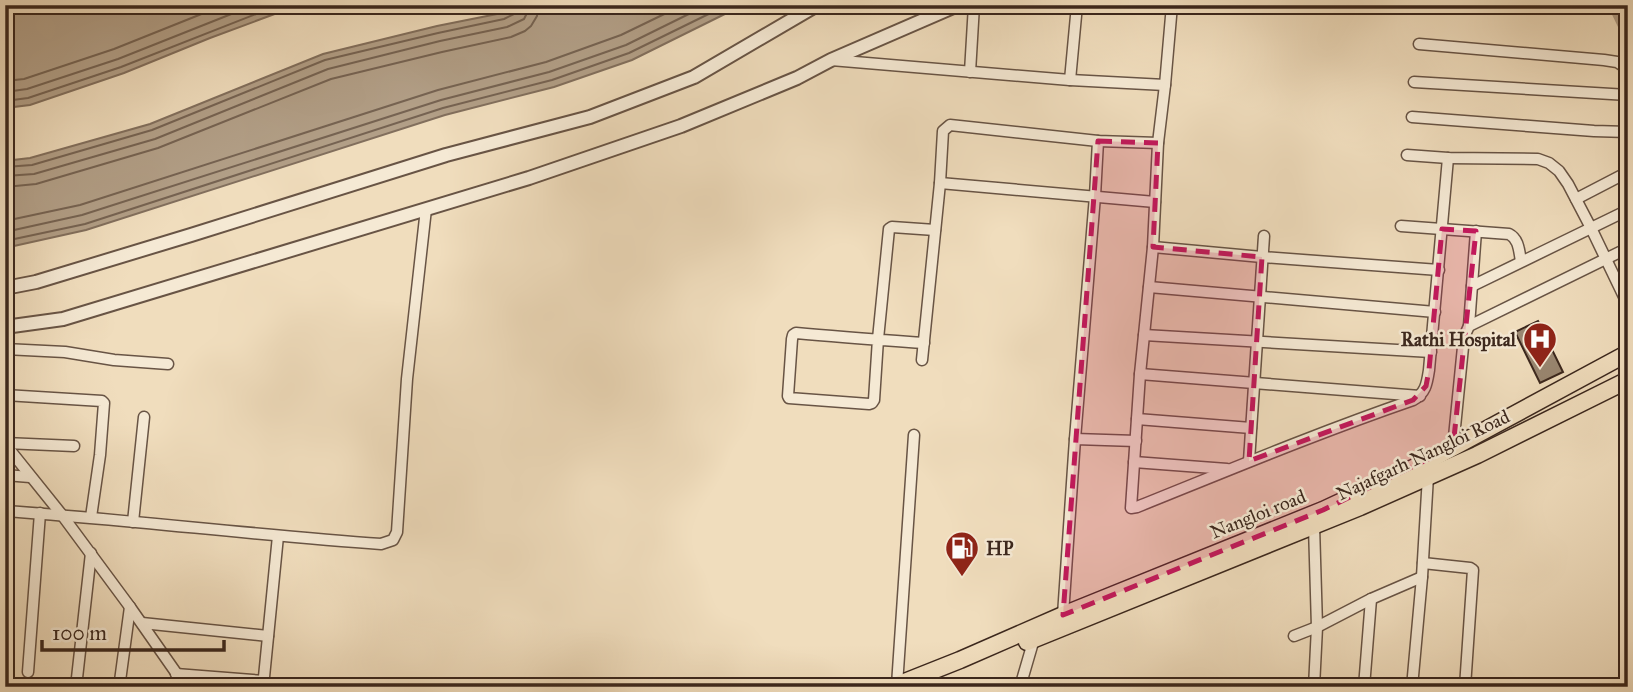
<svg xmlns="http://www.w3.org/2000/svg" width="1633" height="692" font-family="'IM FELL Great Primer',serif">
	<rect width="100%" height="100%" fill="#f0ddbd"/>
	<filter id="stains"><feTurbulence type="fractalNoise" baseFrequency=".00286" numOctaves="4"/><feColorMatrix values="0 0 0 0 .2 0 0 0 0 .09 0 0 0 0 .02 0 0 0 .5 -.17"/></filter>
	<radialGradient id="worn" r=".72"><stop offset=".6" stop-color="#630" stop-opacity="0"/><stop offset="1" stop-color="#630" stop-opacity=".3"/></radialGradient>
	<g fill="#b29f87" stroke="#826f5d" stroke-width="2">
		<path d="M5,5H299L210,38L124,73L30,105L5,108Z"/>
		<path d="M519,5H743L632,60L554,87L445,115L86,230L5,248V161L30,158L150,124L323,54L437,26L502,13Z"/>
	</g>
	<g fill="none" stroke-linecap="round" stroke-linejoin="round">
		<g stroke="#766352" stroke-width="2">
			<path d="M5,81L24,79L114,49L224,5"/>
			<path d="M5,92L27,89L118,59L254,5"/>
			<path d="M5,101L28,98L121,67L279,5"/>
			<path d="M5,167L32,165L152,130L325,60L438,33L504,19L516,13L519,5"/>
			<path d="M5,176L34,174L155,139L328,69L440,41L507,27L524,19L527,13L528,5"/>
			<path d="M5,187L36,184L158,148L331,79L442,52L511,37L525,31L531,26L537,16L538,5"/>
			<path d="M5,221L80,205L438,90L546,62L621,35L683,5"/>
			<path d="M5,232L82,215L441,100L549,72L626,45L707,5"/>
			<path d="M5,241L85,224L443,108L552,80L629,53L727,5"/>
		</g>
		<path stroke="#b29f87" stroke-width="12" d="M1614,5L1628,34"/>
	</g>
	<path fill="#998670" stroke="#3b271d" stroke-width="2" d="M1538,321L1563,372L1540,383L1515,332Z"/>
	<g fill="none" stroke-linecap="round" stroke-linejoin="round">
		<g stroke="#685445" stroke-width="13">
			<g id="minor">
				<path d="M1172,5L1165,85L1158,143L1153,247L1140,374L1131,508L1137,507C1229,470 1320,432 1413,400C1426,393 1427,383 1429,370L1448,158"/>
				<path d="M1419,44L1604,60L1617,62L1628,69"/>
				<path d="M831,60L1070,80L1165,85"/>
				<path d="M970,72L974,5"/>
				<path d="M1070,80L1077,5"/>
				<path d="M1414,82L1628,95"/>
				<path d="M1412,117L1594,131L1628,132"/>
				<path d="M1407,155L1448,158L1538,159L1549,163L1559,171L1568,184L1591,228L1628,305"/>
				<path d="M940,183L1155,202"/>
				<path d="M1576,199L1628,172"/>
				<path d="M1401,226L1509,234C1519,239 1519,251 1521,261"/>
				<path d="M1153,247L1262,257L1439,270"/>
				<path d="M1472,286L1628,210"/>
				<path d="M1149,287L1435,312"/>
				<path d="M1469,326L1476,231"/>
				<path d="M1144,335L1431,352"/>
				<path d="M924,343C882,340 839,337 796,333L793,335L792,339L788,396L789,398L869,404L872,403L874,400L878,339L889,229L892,227L935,230"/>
				<path d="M5,349L65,352L114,360L168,364"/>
				<path d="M922,360L940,183L943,131L950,125L1098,141L1158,143"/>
				<path d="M1140,374L1420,396"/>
				<path d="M5,395L102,401L104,403L100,455L91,517"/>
				<path d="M1137,419L1251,428"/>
				<path d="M1075,439L1095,196L1098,141"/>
				<path d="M5,443L74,446"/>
				<path d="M5,444L62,515L130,607L186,687"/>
				<path d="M1453,447L1464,337L1469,326L1628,248"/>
				<path d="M1249,461L1264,236"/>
				<path d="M1134,462L1227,469"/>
				<path d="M5,475L30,477"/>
				<path d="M5,511C131,520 256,535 381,544L393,540L397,532L407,379L426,209"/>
				<path d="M133,522L144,417"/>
				<path d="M1314,526L1317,627L1314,687"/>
				<path d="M1423,563L1470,568L1473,570L1465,687"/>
				<path d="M1063,615L1075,439L1136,441"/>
				<path d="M142,623L268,636"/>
				<path d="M1294,636L1317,627L1371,599L1422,577"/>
				<path d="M28,672L40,513"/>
				<path d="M176,674L264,681"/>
				<path d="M77,678L91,553"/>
				<path d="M120,681L130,607"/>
				<path d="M897,685L914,435"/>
				<path d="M263,687L278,536"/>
				<path d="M1020,687L1034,639L1033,636"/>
				<path d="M1364,687L1371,599"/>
				<path d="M1412,687L1422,577L1428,476"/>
			</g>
		</g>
		<g stroke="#685445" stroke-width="16">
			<g id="tertiary">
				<path d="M5,288L36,282L191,235L446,155L590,117L694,77L817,5"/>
				<path d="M5,327L63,319L529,178L681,126L797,78L831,60L958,5"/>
			</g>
		</g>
		<g stroke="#3b271d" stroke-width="19">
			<g id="primary">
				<path d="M1027,642L1360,507L1477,455L1628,380"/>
				<path d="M892,687L960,660L1063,615L1323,510L1428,461L1628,353"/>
			</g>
		</g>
		<use href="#minor" stroke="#f5e9d4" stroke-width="10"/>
		<use href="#tertiary" stroke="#f5e9d4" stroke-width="12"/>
		<use href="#primary" stroke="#f0ddbd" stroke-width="16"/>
	</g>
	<path fill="#c2185b" fill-opacity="0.2" stroke="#c2185b" stroke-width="5" stroke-dasharray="14 9" stroke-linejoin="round" d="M1098,141L1158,143L1153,247L1262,257L1249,461L1413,400L1426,386L1429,370L1442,229L1476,231L1453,447L1323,510L1063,615Z"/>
	<defs>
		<g id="hospital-pin" transform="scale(1.75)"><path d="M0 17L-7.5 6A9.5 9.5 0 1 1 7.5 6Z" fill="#8f2418" stroke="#f5e9d4"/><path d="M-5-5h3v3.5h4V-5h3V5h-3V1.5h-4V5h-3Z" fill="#fff"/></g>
		<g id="fuel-pin" transform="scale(1.75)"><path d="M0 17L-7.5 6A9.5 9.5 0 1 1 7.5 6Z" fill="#8f2418" stroke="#f5e9d4"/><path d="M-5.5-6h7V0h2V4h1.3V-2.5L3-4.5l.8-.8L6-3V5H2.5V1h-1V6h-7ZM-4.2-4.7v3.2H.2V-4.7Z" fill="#fff"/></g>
	</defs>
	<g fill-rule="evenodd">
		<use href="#hospital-pin" x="1540" y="339"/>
		<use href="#fuel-pin" x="962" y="548"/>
	</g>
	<g text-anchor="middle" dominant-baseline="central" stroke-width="5" stroke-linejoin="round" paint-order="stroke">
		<g font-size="19" font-weight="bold" fill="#3b271d" stroke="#f5e9d4" text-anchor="end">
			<text x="1516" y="339">Rathi Hospital</text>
			<text x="986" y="548" text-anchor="start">HP</text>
		</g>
		<g font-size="19" fill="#3b271d" stroke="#f5e9d4">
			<text transform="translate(1423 455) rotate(-25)">Najafgarh Nangloi Road</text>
			<text transform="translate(1258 514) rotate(-22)">Nangloi road</text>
		</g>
	</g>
	<rect width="1633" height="692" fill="none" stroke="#f0ddbd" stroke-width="28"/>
	<rect x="7" y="7" width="1619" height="678" fill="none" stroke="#3b271d" stroke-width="3.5"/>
	<rect x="14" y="14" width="1605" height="664" fill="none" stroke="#3b271d" stroke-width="2"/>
	<path d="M42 640v10h182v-10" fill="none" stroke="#3b271d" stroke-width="3.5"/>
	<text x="52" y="640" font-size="21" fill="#3b271d" stroke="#f5e9d4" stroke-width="5" paint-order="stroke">100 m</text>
	<rect width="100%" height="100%" filter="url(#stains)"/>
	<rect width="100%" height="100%" fill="url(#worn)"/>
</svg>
